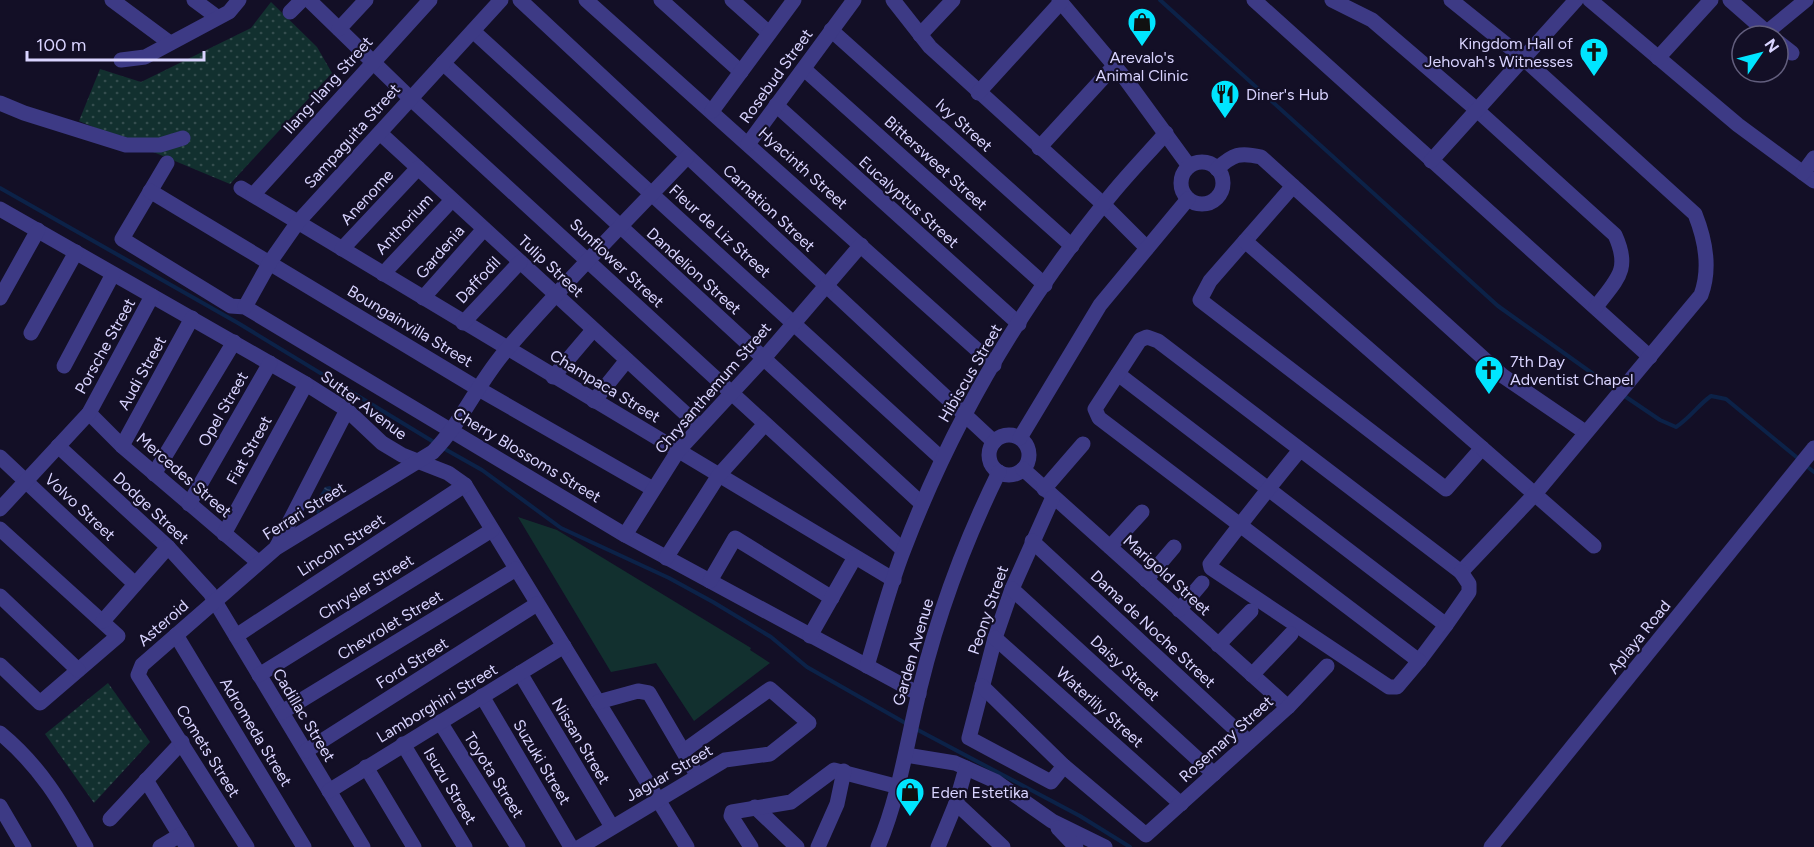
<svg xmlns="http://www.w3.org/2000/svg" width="1814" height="847" font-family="Figtree,sans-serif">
	<defs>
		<pattern id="grass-dots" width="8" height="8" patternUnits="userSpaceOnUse" patternTransform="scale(1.5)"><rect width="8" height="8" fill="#12302f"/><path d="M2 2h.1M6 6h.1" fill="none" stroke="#344d4e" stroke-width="1.8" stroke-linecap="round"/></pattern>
		<pattern id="water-waves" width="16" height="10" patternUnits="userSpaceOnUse" patternTransform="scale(1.5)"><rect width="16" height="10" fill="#0c2248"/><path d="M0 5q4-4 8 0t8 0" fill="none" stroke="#2f4163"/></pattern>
	</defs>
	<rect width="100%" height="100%" fill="#130f26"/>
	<g fill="url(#grass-dots)">
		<path d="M271,2L317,47L332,73L230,184L79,121L100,69L141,82L251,28Z"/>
		<path d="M108,683L150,742L94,803L45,734Z"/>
	</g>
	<path fill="#12302f" d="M518,517L557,530L751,648L750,650L770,663L694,721L656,663L611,672Z"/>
	<path fill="url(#water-waves)" d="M330,486L336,494C332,501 324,504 318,514L309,505L318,498L325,487Z"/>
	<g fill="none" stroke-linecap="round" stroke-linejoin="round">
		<g stroke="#0c2248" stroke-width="4">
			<path d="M1160,0L1498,306L1617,391"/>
			<path d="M0,188L238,323L437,444"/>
			<path d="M1623,395L1660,420L1676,427C1690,418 1698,405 1711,396L1726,399L1800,460"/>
			<path d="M443,448L482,470L561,528L669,578L713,602L771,637L807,667L907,724"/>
			<path d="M1805,465L1814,472"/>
			<path d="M916,729L1080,816L1130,847"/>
		</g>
		<g stroke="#3d3a85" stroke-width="15">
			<path d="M112,0L170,43"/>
			<path d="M194,0L217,17"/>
			<path d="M309,0L411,99L903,550"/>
			<path d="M520,0L994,442"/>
			<path d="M586,0L994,365"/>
			<path d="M661,0L741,72"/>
			<path d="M732,0L769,33"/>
			<path d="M893,0L930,47L1103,204L1147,248"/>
			<path d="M1059,0L1124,77L1189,166"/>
			<path d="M1254,0L1650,357"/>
			<path d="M1332,0L1372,20L1477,110L1615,235C1631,270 1617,279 1596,307"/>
			<path d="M1590,0L1738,125L1814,181"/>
			<path d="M1730,0L1771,36"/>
			<path d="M290,12L302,0"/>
			<path d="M339,29L366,0"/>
			<path d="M831,30L1072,246"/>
			<path d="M473,31L942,459"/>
			<path d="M1767,32L1806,0"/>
			<path d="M920,35L953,0"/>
			<path d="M1778,42L1792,53"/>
			<path d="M1658,58L1711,0"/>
			<path d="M121,60L145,57L229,12L239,0"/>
			<path d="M443,63L922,504"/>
			<path d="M804,69L1045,285"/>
			<path d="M978,93L1061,2"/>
			<path d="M0,103L24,113L126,145H160L183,138"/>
			<path d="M776,105L1019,324"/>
			<path d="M712,111L794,0"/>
			<path d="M380,133L699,426"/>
			<path d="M748,144L854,0"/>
			<path d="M1039,148L1114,66"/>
			<path d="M1431,161L1576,0"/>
			<circle cx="1202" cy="183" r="21"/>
			<path d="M167,163L122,239L231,306L245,307L625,535L919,694"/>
			<path d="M1217,169C1233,154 1240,152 1261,157L1503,376L1585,432"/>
			<path d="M1803,173L1814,158"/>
			<path d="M1293,186L1210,281L1200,300L1446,489L1482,448"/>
			<path d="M241,188L894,580"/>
			<path d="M150,191L477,388L653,489"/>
			<path d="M253,195L430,0"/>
			<path d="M0,209L306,384L347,410L382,443L402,455L448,473L465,485L687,847"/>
			<path d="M1245,241L1594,546"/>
			<path d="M342,249L418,168"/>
			<path d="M383,274L452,200"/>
			<path d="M0,298L38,230"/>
			<path d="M423,298L484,229"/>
			<path d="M245,307L270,262L298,222L501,0"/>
			<path d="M463,323L520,262"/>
			<path d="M31,333L76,252"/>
			<path d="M64,366L113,274"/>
			<path d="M1118,374L1446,625L1419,661"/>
			<path d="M553,377L593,330"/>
			<path d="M594,401L627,360"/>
			<path d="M89,413L122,446L258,562"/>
			<circle cx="1009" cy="455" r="20"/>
			<path d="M1020,438L1100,305L1188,199"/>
			<path d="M58,446L168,547L210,593L363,847"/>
			<path d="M122,446L192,318"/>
			<path d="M1300,450C1269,487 1240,525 1210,564L1211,568L1389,687H1397L1419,661L1099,418L1095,409L1140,340L1147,337L1158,341L1461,572L1535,494L1701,295C1711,268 1705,239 1695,214L1523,58L1451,0"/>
			<path d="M0,457L135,584"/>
			<path d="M1023,469L1288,707"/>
			<path d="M154,474L234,342"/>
			<path d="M1044,489L1083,444"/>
			<path d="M1053,497L1012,589L995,638L969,738L1051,782L1064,766"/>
			<path d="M189,504L270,363"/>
			<path d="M0,509L89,413L152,296"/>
			<path d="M0,529L118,636L40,703L0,665"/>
			<path d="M224,534L306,384"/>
			<path d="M625,535L678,451L764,358L861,245"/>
			<path d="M1032,541L1249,742"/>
			<path d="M277,546L347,410"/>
			<path d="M1110,547L1142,512"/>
			<path d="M666,558L719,475L765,424"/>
			<path d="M1146,580L1174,547"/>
			<path d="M710,581L735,538L832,598"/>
			<path d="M1012,589L1214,774"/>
			<path d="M0,596L78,670"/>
			<path d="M1179,610L1202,583"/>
			<path d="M103,621L168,547"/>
			<path d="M1446,625L1469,592V584L1461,572"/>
			<path d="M176,635L304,847"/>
			<path d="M236,636L465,485"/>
			<path d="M810,636L855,557"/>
			<path d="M995,638L1181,804"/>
			<path d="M1218,645L1251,611"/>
			<path d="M867,666C879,627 889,587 904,549C951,426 1020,308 1103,205C1122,180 1145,157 1166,133"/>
			<path d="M520,673L612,827"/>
			<path d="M259,675L492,530"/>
			<path d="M1252,675L1291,634"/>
			<path d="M982,686L1064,766L1146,835L1288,707L1327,666"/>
			<path d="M482,696L571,847"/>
			<path d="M598,702L638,691L649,693L697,775"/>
			<path d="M282,712L516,569"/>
			<path d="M440,722L518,847"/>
			<path d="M0,733C40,766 61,802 86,847"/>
			<path d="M403,744L465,847"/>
			<path d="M306,751L537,604"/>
			<path d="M906,755L955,763L995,781L1052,821L1105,847"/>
			<path d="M366,767L414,847"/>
			<path d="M146,780L187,847"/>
			<path d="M329,791L564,646"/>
			<path d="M956,803L1003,847"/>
			<path d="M0,806L24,847"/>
			<path d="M755,807L797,847"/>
			<path d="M110,819L182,742"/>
			<path d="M1058,828L1076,847"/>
			<path d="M160,847L180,835"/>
			<path d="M247,847L138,675L142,665L276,548L433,452C463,421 479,380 508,348C565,282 627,220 687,157"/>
			<path d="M580,847L725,760L770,754L809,723L770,689L685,750"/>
			<path d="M751,847L731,816L732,812L791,802L834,770L899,787"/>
			<path d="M818,847L837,804L844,771"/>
			<path d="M878,847C896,804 904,760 914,714C932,630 961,549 999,472"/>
			<path d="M938,847L956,803L966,768"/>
			<path d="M1491,847L1814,448"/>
		</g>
	</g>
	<defs>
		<g id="shop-pin" transform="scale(1.5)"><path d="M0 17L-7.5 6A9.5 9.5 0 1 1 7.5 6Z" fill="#00e5ff" stroke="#130f26"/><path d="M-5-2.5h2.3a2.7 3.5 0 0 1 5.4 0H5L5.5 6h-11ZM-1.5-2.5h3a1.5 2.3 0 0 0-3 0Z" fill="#111"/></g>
		<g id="church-pin" transform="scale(1.5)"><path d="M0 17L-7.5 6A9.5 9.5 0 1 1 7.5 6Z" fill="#00e5ff" stroke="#130f26"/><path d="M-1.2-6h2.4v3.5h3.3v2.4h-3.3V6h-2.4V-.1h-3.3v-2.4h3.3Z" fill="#111"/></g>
		<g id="restaurant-pin" transform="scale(1.5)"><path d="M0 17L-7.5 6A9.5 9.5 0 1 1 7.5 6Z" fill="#00e5ff" stroke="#130f26"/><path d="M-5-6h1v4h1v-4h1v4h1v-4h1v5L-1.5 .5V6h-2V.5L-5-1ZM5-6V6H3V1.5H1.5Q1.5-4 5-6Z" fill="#111"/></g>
	</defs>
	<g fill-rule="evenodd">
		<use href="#shop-pin" x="1142" y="22"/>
		<use href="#church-pin" x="1594" y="52"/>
		<use href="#restaurant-pin" x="1225" y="94"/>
		<use href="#church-pin" x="1489" y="370"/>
		<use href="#shop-pin" x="910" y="792"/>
	</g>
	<g text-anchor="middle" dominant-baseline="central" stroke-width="4.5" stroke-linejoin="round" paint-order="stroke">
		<g font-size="16" fill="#d9d4ff" stroke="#130f26" text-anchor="start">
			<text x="1573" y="43" text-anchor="end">Kingdom Hall of<tspan x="1573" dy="18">Jehovah's Witnesses</tspan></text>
			<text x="1142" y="57" text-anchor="middle">Arevalo's<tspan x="1142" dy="18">Animal Clinic</tspan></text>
			<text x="1246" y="94">Diner's Hub</text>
			<text x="1510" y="361">7th Day<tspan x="1510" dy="18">Adventist Chapel</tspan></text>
			<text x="931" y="792">Eden Estetika</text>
		</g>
		<g font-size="16" fill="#d9d4ff" stroke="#130f26">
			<text transform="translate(776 76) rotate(-54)">Rosebud Street</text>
			<text transform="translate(328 85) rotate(-48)">Ilang-Ilang Street</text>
			<text transform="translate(964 125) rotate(42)">Ivy Street</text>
			<text transform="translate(352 136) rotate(-48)">Sampaguita Street</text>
			<text transform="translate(936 163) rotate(42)">Bittersweet Street</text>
			<text transform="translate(803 168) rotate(42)">Hyacinth Street</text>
			<text transform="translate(367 197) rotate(-47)">Anenome</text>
			<text transform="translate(909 202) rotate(42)">Eucalyptus Street</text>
			<text transform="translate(769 208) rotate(43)">Carnation Street</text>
			<text transform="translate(404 224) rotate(-47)">Anthorium</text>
			<text transform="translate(720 231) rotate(42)">Fleur de Liz Street</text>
			<text transform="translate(440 252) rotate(-49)">Gardenia</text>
			<text transform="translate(617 263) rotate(43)">Sunflower Street</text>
			<text transform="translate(551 266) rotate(43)">Tulip Street</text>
			<text transform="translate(694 271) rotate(42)">Dandelion Street</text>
			<text transform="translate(478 280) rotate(-47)">Daffodil</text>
			<text transform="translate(410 326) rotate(31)">Boungainvilla Street</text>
			<text transform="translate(105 346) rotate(-61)">Porsche Street</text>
			<text transform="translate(142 373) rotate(-61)">Audi Street</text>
			<text transform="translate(970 373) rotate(-60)">Hibiscus Street</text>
			<text transform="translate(605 386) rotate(31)">Champaca Street</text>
			<text transform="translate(713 388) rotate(-49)">Chrysanthemum Street</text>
			<text transform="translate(364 405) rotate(37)">Sutter Avenue</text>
			<text transform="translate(223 409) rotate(-60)">Opel Street</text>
			<text transform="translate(249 450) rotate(-61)">Fiat Street</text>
			<text transform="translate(527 455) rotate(31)">Cherry Blossoms Street</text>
			<text transform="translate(184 475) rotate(41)">Mercedes Street</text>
			<text transform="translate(80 507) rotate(43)">Volvo Street</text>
			<text transform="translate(151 508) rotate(43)">Dodge Street</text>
			<text transform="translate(304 511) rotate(-32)">Ferrari Street</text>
			<text transform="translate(341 545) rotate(-33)">Lincoln Street</text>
			<text transform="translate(1167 575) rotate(42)">Marigold Street</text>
			<text transform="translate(366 587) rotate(-32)">Chrysler Street</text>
			<text transform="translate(988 610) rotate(-71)">Peony Street</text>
			<text transform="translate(163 623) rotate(-41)">Asteroid</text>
			<text transform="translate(390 625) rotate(-31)">Chevrolet Street</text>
			<text transform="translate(1153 629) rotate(43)">Dama de Noche Street</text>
			<text transform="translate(1639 637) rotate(-51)">Aplaya Road</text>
			<text transform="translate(913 652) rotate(-74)">Garden Avenue</text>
			<text transform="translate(412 663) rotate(-32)">Ford Street</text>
			<text transform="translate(1125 668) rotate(43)">Daisy Street</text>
			<text transform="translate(437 703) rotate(-31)">Lamborghini Street</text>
			<text transform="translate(1100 707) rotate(42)">Waterlily Street</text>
			<text transform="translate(304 715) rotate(59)">Cadillac Street</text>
			<text transform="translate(256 732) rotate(59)">Adromeda Street</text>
			<text transform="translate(1226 739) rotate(-42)">Rosemary Street</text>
			<text transform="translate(581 741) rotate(59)">Nissan Street</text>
			<text transform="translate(208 751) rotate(58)">Comets Street</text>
			<text transform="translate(542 762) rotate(59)">Suzuki Street</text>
			<text transform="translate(669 773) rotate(-30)">Jaguar Street</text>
			<text transform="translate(494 775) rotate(58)">Toyota Street</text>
			<text transform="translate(450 786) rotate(59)">Isuzu Street</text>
		</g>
	</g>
	<g transform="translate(1760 54) rotate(55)"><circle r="28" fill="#130f26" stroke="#625e7d" stroke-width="1.5"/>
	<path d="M0-4.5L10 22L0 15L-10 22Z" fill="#00e5ff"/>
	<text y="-9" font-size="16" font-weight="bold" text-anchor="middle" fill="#d9d4ff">N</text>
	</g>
	<path d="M27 51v9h177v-9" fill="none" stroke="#d9d4ff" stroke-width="3"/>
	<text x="36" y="51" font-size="18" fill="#d9d4ff" stroke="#130f26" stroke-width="4.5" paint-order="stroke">100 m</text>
</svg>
